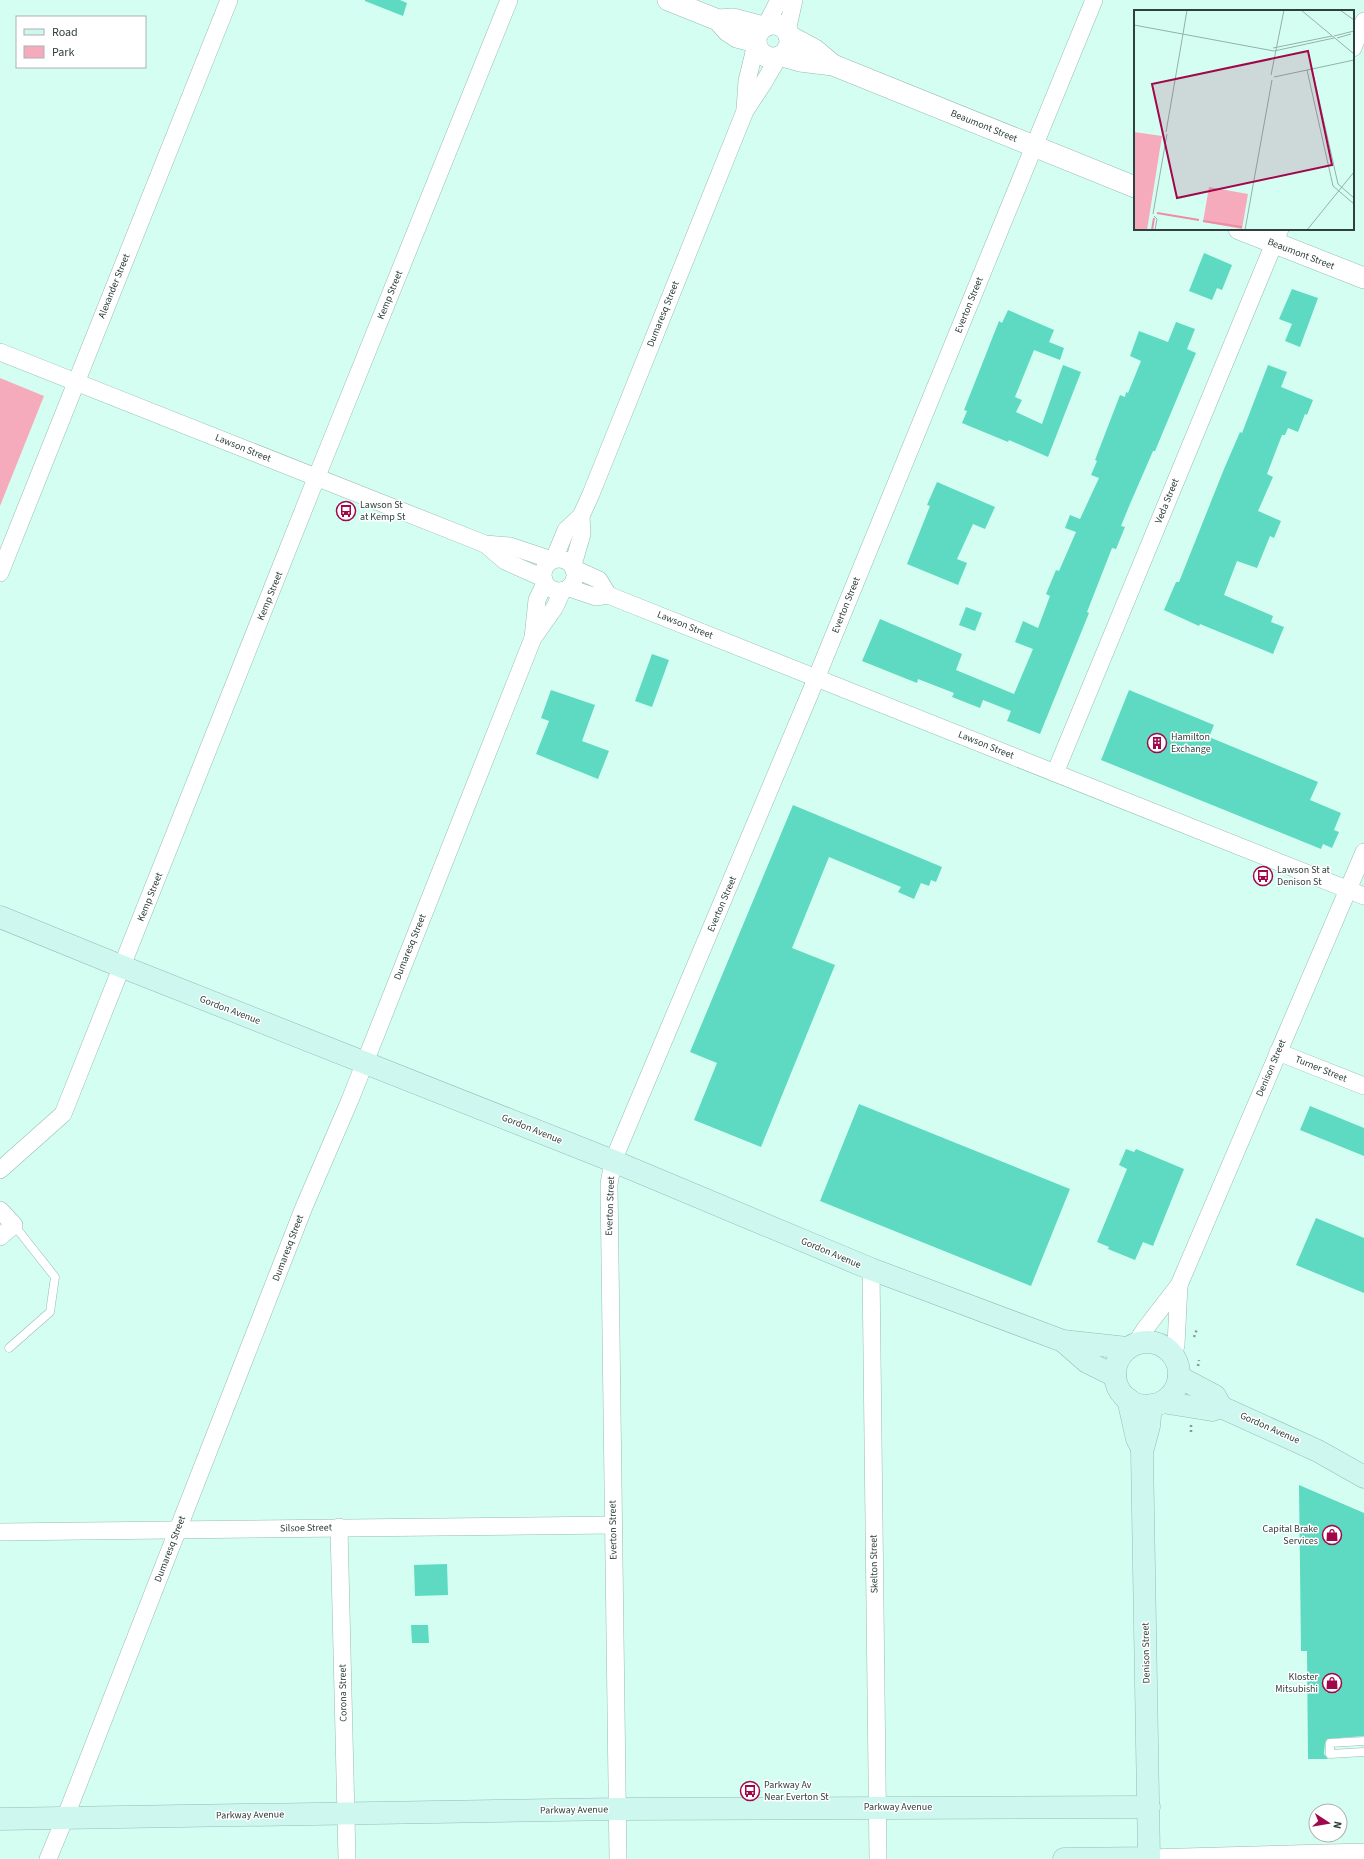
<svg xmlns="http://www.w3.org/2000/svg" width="1364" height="1859" font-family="'Source Sans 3',sans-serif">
	<rect width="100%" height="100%" fill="#d5fef3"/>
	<path fill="#f5abbc" d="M0,378L44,396L0,506Z"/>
	<g fill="#5ddac1">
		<path d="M365,0H400L407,3L403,16L365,1Z"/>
		<path d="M1204,253L1232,265L1222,290L1217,288L1212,300L1189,291Z"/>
		<path d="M1292,289L1318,298L1300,347L1285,341L1292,324L1279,319Z"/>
		<path d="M1008,310L1054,330L1049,342L1064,348L1060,360L1034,350L1015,397L1022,400L1016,412L1042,424L1063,365L1081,372L1048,457L1009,440L1008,442L962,423L967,411L964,410L999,321L1002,323Z"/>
		<path d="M1176,322L1195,329L1187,349L1196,353L1155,451H1153L1130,504L1121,526L1125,527L1116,549L1112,548L1087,612L1089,613L1040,734L1007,721L1011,711L983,700L980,708L952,697L954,693L918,679L917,683L862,661L880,619L962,654L956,670L1014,694L1033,649L1015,642L1023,621L1038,628L1050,596L1046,594L1056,570L1059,571L1076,532L1065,528L1070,515L1080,519L1099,478L1091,475L1097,461L1095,460L1120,395L1125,397L1126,392L1128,393L1141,361L1130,356L1139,331L1168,342Z"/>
		<path d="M1268,365L1287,372L1281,387L1313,400L1307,415L1305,414L1298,432L1288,428L1285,435H1282L1267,474L1273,477L1258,511L1281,521L1274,538L1270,536L1257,568L1237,561L1224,595L1273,616L1271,622L1284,627L1273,654L1200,624L1199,626L1164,610L1176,582H1179L1224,469L1240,432L1242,433Z"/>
		<path d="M937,482L995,507L985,529L973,524L957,559L967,563L958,585L907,564L930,506L927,505Z"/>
		<path d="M966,607L982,613L975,631L959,625Z"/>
		<path d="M652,654L669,660L652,707L635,701Z"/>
		<path d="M551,690L595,705L582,741L609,751L598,779L536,754L549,721L541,718Z"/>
		<path d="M1129,690L1214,725L1209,737L1318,782L1310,800L1341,813L1334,830L1339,832L1332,848L1323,844L1321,849L1101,760Z"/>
		<path d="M793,805L942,867L936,882L931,880L929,886L921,883L914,899L898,892L901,887L829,857L792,948L835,965L761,1147L694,1120L717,1063L690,1052Z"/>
		<path d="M859,1104L1070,1189L1031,1286L820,1201Z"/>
		<path d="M1310,1106L1364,1128V1156L1300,1130Z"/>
		<path d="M1126,1149L1134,1152L1136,1149L1184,1169L1153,1246L1143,1242L1135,1260L1108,1249L1109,1247L1097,1242L1127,1169L1119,1165Z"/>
		<path d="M1316,1218L1364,1238V1293L1296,1265Z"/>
		<path d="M1299,1485L1364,1513V1736L1327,1739L1325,1743L1324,1754L1328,1759H1308L1307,1651H1301Z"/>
		<path d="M447,1564L448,1595L415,1596L414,1565Z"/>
		<path d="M411,1625H428L429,1643H412Z"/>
	</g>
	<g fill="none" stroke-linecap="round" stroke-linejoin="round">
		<g stroke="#96bcb2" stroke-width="9">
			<g id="service">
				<path d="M9,1348L50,1312L55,1277L14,1225"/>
				<path d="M1364,1741L1330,1743V1754L1364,1752"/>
			</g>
		</g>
		<g stroke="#96bcb2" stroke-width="18">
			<g id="minor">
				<path d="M766,25L779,0"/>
				<path d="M787,31L794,0"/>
				<path d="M1353,48L1364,21"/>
				<path d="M745,109L747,81L756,44"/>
				<path d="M0,352L485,544L510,546L552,560"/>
				<path d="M485,544L505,561L543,578"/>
				<circle cx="559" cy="575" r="16"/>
				<path d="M554,559L566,530L581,516L591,494L745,111L764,82L778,58"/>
				<path d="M573,565L582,534L581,516"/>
				<path d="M575,569L599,580L608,595"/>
				<path d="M0,573L229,0"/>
				<path d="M569,588L596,597L608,595L1364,896"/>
				<path d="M533,638L537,600L545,583"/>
				<path d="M1055,773L1280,229"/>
				<path d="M1278,1052L1364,1086"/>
				<path d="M0,1170L63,1114L311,491L509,0"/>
				<path d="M0,1210L14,1225L0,1237"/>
				<path d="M871,1269L878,1859"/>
				<path d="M1136,1343L1145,1329L1179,1285L1364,852"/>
				<path d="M1173,1356L1176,1345L1179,1285"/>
				<path d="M339,1527L347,1859"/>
				<path d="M0,1532L613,1525"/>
				<path d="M1149,1858L1364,1852"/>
				<path d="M48,1859L65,1818L304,1207L350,1100L533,638L555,607L562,591"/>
				<path d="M618,1859L609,1184L613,1161L811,691L1094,0"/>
			</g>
		</g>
		<g stroke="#96bcb2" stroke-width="22">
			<g id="tertiary">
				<path d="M668,0L718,20L728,31L737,37L756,42"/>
				<path d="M718,20L733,19L764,27"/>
				<circle cx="773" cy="41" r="17"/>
				<path d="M789,36L815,50L833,65"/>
				<path d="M782,56L800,61L833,65L1135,187"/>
				<path d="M1239,229L1364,278"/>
			</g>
		</g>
		<g stroke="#96bcb2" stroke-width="23">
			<g id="secondary">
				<path d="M0,917L123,967L613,1161L871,1269L1063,1341L1127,1348"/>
				<path d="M1063,1341L1087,1362L1115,1376"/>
				<circle cx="1147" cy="1374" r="32"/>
				<path d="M1179,1377L1215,1396L1221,1407"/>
				<path d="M1128,1399L1137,1439L1142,1448"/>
				<path d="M1162,1402L1212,1410L1221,1407L1318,1451L1364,1477"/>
				<path d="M0,1819L618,1809L1149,1807"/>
				<path d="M1064,1859L1149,1858L1142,1452L1149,1426L1151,1405"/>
			</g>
		</g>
		<g stroke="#819d95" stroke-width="2.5" stroke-dasharray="2 3" stroke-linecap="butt">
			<path d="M1194,1337L1197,1329"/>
			<path d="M1198,1366L1199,1360"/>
			<path d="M1191,1432V1425"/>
		</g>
		<use href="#service" stroke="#fff" stroke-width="8"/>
		<use href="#minor" stroke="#fff" stroke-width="17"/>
		<use href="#tertiary" stroke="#fff" stroke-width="21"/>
		<use href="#secondary" stroke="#cef7ef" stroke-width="22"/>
	</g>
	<defs>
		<g id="bus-ring" transform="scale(1)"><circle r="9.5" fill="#fff" stroke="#a1084b" stroke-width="1.5"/><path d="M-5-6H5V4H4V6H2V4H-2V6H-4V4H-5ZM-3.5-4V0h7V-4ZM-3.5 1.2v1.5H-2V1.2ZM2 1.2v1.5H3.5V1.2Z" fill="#a1084b"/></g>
		<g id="building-ring" transform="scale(1)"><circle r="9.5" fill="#fff" stroke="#a1084b" stroke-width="1.5"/><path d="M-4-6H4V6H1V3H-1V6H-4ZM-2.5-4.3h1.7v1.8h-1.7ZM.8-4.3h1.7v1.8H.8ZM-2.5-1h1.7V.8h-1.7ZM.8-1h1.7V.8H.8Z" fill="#a1084b"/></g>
		<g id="shop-ring" transform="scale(1)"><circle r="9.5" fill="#fff" stroke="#a1084b" stroke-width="1.5"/><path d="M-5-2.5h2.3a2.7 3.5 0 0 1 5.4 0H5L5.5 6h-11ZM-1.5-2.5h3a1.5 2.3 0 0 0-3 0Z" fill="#a1084b"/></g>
	</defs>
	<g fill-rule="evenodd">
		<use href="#bus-ring" x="346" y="511"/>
		<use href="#building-ring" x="1157" y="743"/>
		<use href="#bus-ring" x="1263" y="876"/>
		<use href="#shop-ring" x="1332" y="1535"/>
		<use href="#shop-ring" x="1332" y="1683"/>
		<use href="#bus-ring" x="750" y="1791"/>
	</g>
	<g text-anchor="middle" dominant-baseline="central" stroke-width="3" stroke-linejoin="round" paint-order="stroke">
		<g font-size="10" fill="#2f3f3b" stroke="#fff">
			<text transform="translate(984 126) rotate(22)">Beaumont Street</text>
			<text transform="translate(1301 254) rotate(21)">Beaumont Street</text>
			<text transform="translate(114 286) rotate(-68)">Alexander Street</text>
			<text transform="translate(390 295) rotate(-68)">Kemp Street</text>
			<text transform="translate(969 305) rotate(-68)">Everton Street</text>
			<text transform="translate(663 314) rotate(-68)">Dumaresq Street</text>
			<text transform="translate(243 448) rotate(22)">Lawson Street</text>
			<text transform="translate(1167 501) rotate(-68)">Veda Street</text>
			<text transform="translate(270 596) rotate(-68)">Kemp Street</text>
			<text transform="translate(846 605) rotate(-68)">Everton Street</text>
			<text transform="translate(685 625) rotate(22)">Lawson Street</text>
			<text transform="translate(986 745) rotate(22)">Lawson Street</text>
			<text transform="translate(150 897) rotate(-68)">Kemp Street</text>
			<text transform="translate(722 904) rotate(-67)">Everton Street</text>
			<text transform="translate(410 947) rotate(-68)">Dumaresq Street</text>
			<text transform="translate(230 1010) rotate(21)">Gordon Avenue</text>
			<text transform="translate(1271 1068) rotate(-67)">Denison Street</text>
			<text transform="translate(1321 1069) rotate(22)">Turner Street</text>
			<text transform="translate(532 1129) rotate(22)">Gordon Avenue</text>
			<text transform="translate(610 1206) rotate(-88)">Everton Street</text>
			<text transform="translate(288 1248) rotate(-69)">Dumaresq Street</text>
			<text transform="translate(831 1253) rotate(23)">Gordon Avenue</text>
			<text transform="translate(1270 1428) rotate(24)">Gordon Avenue</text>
			<text transform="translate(306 1528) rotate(-1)">Silsoe Street</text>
			<text transform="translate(613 1530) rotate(-91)">Everton Street</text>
			<text transform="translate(170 1549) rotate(-69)">Dumaresq Street</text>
			<text transform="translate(874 1564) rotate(-91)">Skelton Street</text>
			<text transform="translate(1146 1653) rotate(-91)">Denison Street</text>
			<text transform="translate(343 1693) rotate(-91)">Corona Street</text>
			<text x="898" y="1807">Parkway Avenue</text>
			<text transform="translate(574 1810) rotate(-1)">Parkway Avenue</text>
			<text transform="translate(250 1815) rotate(-1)">Parkway Avenue</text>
		</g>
		<g font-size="10" fill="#2f3f3b" stroke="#fff" text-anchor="start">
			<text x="360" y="505">Lawson St<tspan x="360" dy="12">at Kemp St</tspan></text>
			<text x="1171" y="737">Hamilton<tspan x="1171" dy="12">Exchange</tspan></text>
			<text x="1277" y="870">Lawson St at<tspan x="1277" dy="12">Denison St</tspan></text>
			<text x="1318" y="1529" text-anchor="end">Capital Brake<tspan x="1318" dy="12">Services</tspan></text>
			<text x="1318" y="1677" text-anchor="end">Kloster<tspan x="1318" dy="12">Mitsubishi</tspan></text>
			<text x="764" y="1785">Parkway Av<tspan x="764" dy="12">Near Everton St</tspan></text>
		</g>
	</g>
	<g transform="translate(1134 10)">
		<rect width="220" height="220" fill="#d5fef3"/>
		<path d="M0,122L28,126L13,220H0ZM75,177L114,184L108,219L69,212Z" fill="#f5abbc"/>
		<path fill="none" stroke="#ec8da4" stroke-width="2" d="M23,203L65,210M69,211L108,217M18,220L20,208"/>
		<path fill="none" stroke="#93b2a9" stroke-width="1" d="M167,0L220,44M206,0L220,10M0,15L140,41L200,28M49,24L53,0M200,26L220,21M203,28L217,24M139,38L198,26M178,59L220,50M173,60L199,176L220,194M137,65L150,0M140,67L178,59L204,174L220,188M32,122L49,24M19,204L33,124M20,206L23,209L21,220M111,220L138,70M173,220L220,162"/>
		<path fill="#a1084b" fill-opacity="0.15" stroke="#a1084b" stroke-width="2" d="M174,41L198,155L43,188L18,74Z"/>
		<rect width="220" height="220" fill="none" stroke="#2f3f3b" stroke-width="2"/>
	</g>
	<rect x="16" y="16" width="130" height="52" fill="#ffffff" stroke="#acb2b1"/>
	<rect x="24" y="29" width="20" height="6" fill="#cef7ef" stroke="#acb2b1"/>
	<text x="52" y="36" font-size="12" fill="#2f3f3b">Road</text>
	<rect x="24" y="46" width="20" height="12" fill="#f5abbc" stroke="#acb2b1"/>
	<text x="52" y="56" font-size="12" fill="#2f3f3b">Park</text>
	<g transform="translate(1328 1823) rotate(102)"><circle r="19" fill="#ffffff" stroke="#acb2b1"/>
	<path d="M0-3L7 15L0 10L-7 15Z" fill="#a1084b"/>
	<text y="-6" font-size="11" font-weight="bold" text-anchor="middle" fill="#2f3f3b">N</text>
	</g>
</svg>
